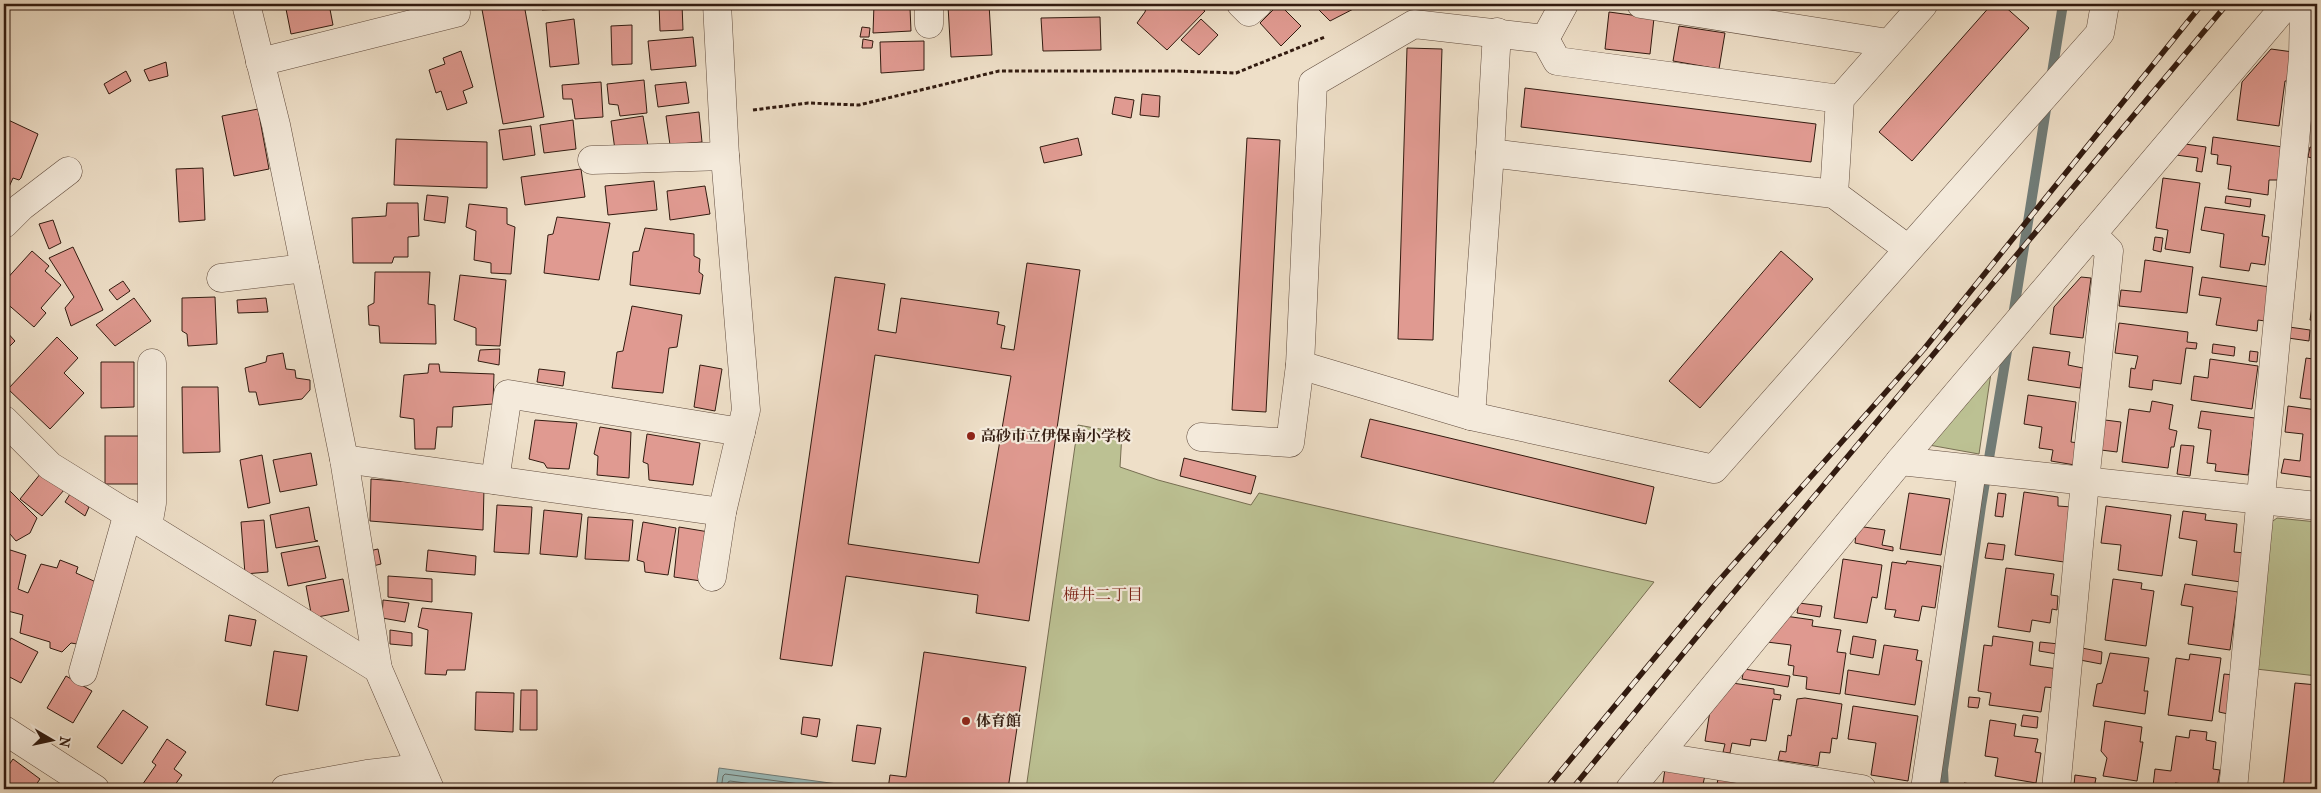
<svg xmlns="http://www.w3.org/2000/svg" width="2321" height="793" font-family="'IM FELL French Canon','Noto Serif JP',serif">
	<rect width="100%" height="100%" fill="#eedfc8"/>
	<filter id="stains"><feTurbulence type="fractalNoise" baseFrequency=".004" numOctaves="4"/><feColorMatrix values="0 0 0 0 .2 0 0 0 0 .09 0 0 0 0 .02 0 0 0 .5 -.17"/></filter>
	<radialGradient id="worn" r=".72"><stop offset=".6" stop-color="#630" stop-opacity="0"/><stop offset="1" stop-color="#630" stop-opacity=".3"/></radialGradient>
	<g fill="#bcc193" stroke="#776e52">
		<path d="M1992,366L1979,454L1929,445Z"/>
		<path d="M1078,425L1122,433L1120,467L1158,480L1251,505L1259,493L1654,582L1488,789H1026Z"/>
		<path d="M2277,518L2317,522V676L2256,669L2266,526Z"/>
	</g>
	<path fill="#9bbcbb" stroke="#717c77" d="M719,768L845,785V789H716Z"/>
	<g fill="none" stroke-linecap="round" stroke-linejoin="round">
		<g stroke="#666c66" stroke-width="1">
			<path d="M721,789L723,776L725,774L837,789"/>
			<path d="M727,789L728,782L730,781L792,789"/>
		</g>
		<g stroke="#717c77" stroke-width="10">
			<path d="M2051,79L2063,4"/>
			<path d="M2013,316L2047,103"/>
			<path d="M1944,789L1943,770L1981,506L2008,345"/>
		</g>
	</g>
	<g fill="#e09a91" stroke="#321b10" fill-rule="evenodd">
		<path d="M285,4H329L333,25L291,34Z"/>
		<path d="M481,4H524L544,117L503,124Z"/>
		<path d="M542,4H562V9L542,10Z"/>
		<path d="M659,4H682L683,30L660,31Z"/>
		<path d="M874,4H893V8H910L911,31L873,33Z"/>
		<path d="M989,4L992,55L951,57L948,6Z"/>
		<path d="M1147,4H1196L1205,11L1167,50L1137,23L1145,12Z"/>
		<path d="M1279,4L1301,26L1281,46L1260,23Z"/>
		<path d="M1313,4H1363L1330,21Z"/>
		<path d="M1992,4H2002L2029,28L1912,161L1879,132Z"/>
		<path d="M1609,12L1654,18L1650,54L1605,49Z"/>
		<path d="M1100,17L1101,50L1043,51L1041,18Z"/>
		<path d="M574,19L579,64L550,67L546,23Z"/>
		<path d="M1201,19L1218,35L1199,55L1181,40Z"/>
		<path d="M632,25V64L612,65L611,26Z"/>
		<path d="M1679,26L1725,33L1719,69L1673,61Z"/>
		<path d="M862,27L870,28L869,37H860Z"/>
		<path d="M693,37L696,66L651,70L648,41Z"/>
		<path d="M863,39L873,41L872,48H862Z"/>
		<path d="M924,41V70L881,73L880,42Z"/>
		<path d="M1407,48L1442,49L1433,340L1398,339Z"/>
		<path d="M2271,49L2293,52L2289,81H2285L2279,126L2237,120L2242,82Z"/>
		<path d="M461,51L473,87L463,91L467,103L447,110L441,91L436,93L429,70L445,64L443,58Z"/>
		<path d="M166,62L168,76L149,81L144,70Z"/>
		<path d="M126,71L131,81L109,94L104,84Z"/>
		<path d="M644,80L647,113L620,116L618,105L609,104L607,84Z"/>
		<path d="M601,82L603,117L575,119L572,99H563L562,85Z"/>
		<path d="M686,82L689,103L658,107L655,85Z"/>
		<path d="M1525,88L1816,124L1811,162L1521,127Z"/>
		<path d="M1142,94L1160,96L1159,117L1140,115Z"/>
		<path d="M1115,97L1134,100L1131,118L1112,114Z"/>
		<path d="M258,109L269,169L234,176L222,116Z"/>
		<path d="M699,112L702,142L670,145L666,116Z"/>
		<path d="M643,116L648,146L615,150L611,121Z"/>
		<path d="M4,118L38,134L21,178L19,180L13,178L4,198Z"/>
		<path d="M573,120L576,149L544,153L540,125Z"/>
		<path d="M531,126L535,155L503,160L499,130Z"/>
		<path d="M2213,137L2283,147L2278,180H2269L2268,195L2228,189L2231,166L2217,164L2218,155L2211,154Z"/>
		<path d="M1078,138L1082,155L1044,163L1040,147Z"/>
		<path d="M1247,138L1280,140L1266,412L1232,410Z"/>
		<path d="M396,139L487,142V188L394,185Z"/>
		<path d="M2185,144L2206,147L2202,172L2196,171L2198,158L2176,155Z"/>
		<path d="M2310,147L2317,149V159L2308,157Z"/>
		<path d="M203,168L205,220L179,222L176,169Z"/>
		<path d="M581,169L585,197L525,205L521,177Z"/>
		<path d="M2163,178L2200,183L2190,253L2165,249L2168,230L2156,228Z"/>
		<path d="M654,181L657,210L608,215L605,186Z"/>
		<path d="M705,186L710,214L670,220L667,191Z"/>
		<path d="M427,195L448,197L445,223L424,220Z"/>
		<path d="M2226,196L2251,199L2250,207L2225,203Z"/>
		<path d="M387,203H418L419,236L408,237V257H394L392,263H353L352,218L386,216Z"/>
		<path d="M469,204L507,208V224L515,227L511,274L491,273V263L474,260L476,231L466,227Z"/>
		<path d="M2205,207L2265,215L2262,236L2269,237L2265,265L2251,263L2249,271L2220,267L2224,234L2201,230Z"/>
		<path d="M557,217L610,223L599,280L544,273L548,235L553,234Z"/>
		<path d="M53,220L61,243L49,249L39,224Z"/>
		<path d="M645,228L694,234V256L700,259L699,272L703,275L700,294L630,285L633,252L639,251Z"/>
		<path d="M2155,237L2163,238L2161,252L2153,250Z"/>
		<path d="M73,247L103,310L71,326L65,308L74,297L49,258Z"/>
		<path d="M32,251L49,266L45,271L61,285L41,308L46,313L34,327L4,301V282Z"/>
		<path d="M1781,251L1813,279L1700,408L1669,381Z"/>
		<path d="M2145,260L2193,267L2187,313L2119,306L2121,290L2141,292Z"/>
		<path d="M1027,263L1080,270L1029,621L976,613L978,595L846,576L832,666L780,659L835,277L885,284L878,330L896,333L901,298L999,312L997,324L1005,326L1001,348L1014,350ZM875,355L1011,376L979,563L848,544Z"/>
		<path d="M375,272H430L428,304L435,305L436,344L380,343L379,326L369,325L368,306L374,303Z"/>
		<path d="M460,275L506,280L500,346L476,345V328L454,320Z"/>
		<path d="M2081,277L2091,278L2083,338L2050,334L2054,307Z"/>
		<path d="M2202,277L2270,287L2265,321L2258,320L2257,331L2216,325L2221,298L2199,295Z"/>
		<path d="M123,281L130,291L117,300L109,290Z"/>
		<path d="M2315,288L2317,289V321L2310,320Z"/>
		<path d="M215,297L217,344L188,346L187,334L182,331V298Z"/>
		<path d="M134,298L151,321L115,346L96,325Z"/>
		<path d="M266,298L268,312L238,313L237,300Z"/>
		<path d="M632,306L682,315L677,347L669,348L663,393L612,388L617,352L623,351Z"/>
		<path d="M2119,323L2188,332L2187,342L2197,343L2196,349L2186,348L2181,384L2153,380L2152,390L2129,387L2131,368L2135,369L2138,356L2115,353Z"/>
		<path d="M2289,327L2310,330L2309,341L2288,338Z"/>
		<path d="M4,329L15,341L4,352Z"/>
		<path d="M2317,334V400L2300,398L2306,358L2313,359Z"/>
		<path d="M57,337L78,358L64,373L84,393L50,429L8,389Z"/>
		<path d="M2213,344L2235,347L2234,356L2212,353Z"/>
		<path d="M2033,347L2070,352L2068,365L2083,368L2080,388L2028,380Z"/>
		<path d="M500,349L499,365L478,361L480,350Z"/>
		<path d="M2250,351L2258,352L2257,362L2249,361Z"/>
		<path d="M283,353L286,369L295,370L296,378L310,380V390L302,399L259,405L256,392H249L245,368L266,362L267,356Z"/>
		<path d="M2210,359L2258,366L2252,409L2191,400L2194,376L2208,378Z"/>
		<path d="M101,362H134V407L101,408Z"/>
		<path d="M429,364H439L440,372L494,374L493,404L453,407L452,427H437L435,449H415L414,419L400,417L404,375L428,373Z"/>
		<path d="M700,365L722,369L715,411L694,407Z"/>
		<path d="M539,369L565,372L563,386L537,382Z"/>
		<path d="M182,387H218L220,452L183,453Z"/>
		<path d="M2028,395L2076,402L2071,442L2078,443L2075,465L2051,461L2053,450L2039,448L2042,427L2024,424Z"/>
		<path d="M2152,401L2173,405L2169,429L2177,431L2174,447H2171L2168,468L2122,462L2129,409L2150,412Z"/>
		<path d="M2288,406L2317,410V478L2281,473L2284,459L2300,461L2302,442L2303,434L2285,432Z"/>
		<path d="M2201,411L2255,418L2248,475L2215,471L2216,464L2207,463L2211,430L2198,428Z"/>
		<path d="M1370,419L1654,487L1646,524L1361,457Z"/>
		<path d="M535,420L577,423L569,469L547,468L544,463L529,459Z"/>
		<path d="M2105,420L2121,422L2117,452L2101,450Z"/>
		<path d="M600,427L631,432L629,478L597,475L598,456L594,454Z"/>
		<path d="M647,434L700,443L693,485L649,480L648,464L643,462Z"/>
		<rect x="105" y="436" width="34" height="48"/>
		<path d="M2181,445L2194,446L2190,476L2177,474Z"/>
		<path d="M311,453L317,485L280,492L273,460Z"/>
		<path d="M262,455L270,503L248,508L240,460Z"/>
		<path d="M1184,458L1256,476L1251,494L1180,476Z"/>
		<path d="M41,473L64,490L42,516L20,499Z"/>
		<path d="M371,479L484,488L483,530L370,521Z"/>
		<path d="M10,491L37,518L30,533L16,541L4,527V496Z"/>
		<path d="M2024,492L2058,497V506L2072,507L2064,562L2015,555Z"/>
		<path d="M1909,493L1950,499L1941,555L1900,549Z"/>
		<path d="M1998,493L2006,494L2003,517L1995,516Z"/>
		<path d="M70,494L89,507L85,516L65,502Z"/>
		<path d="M497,505L532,507L529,554L494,552Z"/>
		<path d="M2106,506L2171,515L2162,576L2118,570L2121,545L2101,543Z"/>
		<path d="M309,507L315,540L318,541L276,548L270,515Z"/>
		<path d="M544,510L582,514L577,557L540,554Z"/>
		<path d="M2183,511L2206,514L2205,520L2237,524L2234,552L2245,553L2241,582L2192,575L2197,541L2179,538Z"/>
		<path d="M588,517L633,520L629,561L585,559Z"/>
		<path d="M264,520L268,572L245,574L241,522Z"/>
		<path d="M643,522L676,528L668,575L645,572L644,562L637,560Z"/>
		<path d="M1857,526L1885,530L1882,545L1893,547V551L1855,543Z"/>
		<path d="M679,527L709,532L701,581L674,577Z"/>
		<path d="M1988,543L2005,545L2003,560L1985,558Z"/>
		<path d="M319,546L326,578L288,586L281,553Z"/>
		<path d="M4,548L26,555L18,589L28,593L41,564L57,568L60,560L78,567L76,573L96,582L77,644L71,643L62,652L50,648V642L20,633L23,615L4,610Z"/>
		<path d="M378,549L381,564L373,566L369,551Z"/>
		<path d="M428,550L476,556L475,575L426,571Z"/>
		<path d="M1843,559L1882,565L1877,598L1872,597L1867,623L1834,618Z"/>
		<path d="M1907,561L1941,566L1935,608L1922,606L1919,621L1894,617L1896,610L1885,609L1892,562L1906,564Z"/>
		<path d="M2006,568L2054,574L2051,595L2058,596L2057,610L2052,609L2050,623L2032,620L2030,632L1998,627Z"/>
		<path d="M388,576L432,579V602L388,597Z"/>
		<path d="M343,579L349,611L312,618L306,586Z"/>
		<path d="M2113,579L2142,583L2141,589L2154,591L2146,646L2105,640Z"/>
		<path d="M2185,584L2238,592L2230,650L2188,644L2193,607L2181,605Z"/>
		<path d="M383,600L409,603L405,622L382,618Z"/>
		<path d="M1799,603L1822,606L1820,617L1797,613Z"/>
		<path d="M422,608L472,613L465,670H447L446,675L425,674L428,630L418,627Z"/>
		<path d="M229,615L256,620L251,646L225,641Z"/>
		<path d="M1785,616L1813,620L1812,626L1841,630L1837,652L1846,653L1840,694L1806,689L1807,677L1793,675L1794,666L1788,665L1791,645L1767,642Z"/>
		<path d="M390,630L412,633V646L390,644Z"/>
		<path d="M1853,636L1876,640L1873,658L1850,654Z"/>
		<path d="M1993,636L2033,642L2030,665L2058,669L2055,688L2045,687L2041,712L1989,705L1991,693L1978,691L1984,645L1992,646Z"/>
		<path d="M11,638L38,652L21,683L4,674V653Z"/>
		<path d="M2040,642L2059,644L2057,654L2039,651Z"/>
		<path d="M1884,645L1918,650L1916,660L1922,661L1915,705L1845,694L1848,670L1879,675Z"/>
		<path d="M2082,648L2102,652L2101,664L2080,660Z"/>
		<path d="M274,651L307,656L298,711L266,705Z"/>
		<path d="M924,652L1026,667L1008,789H888L890,775L906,777Z"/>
		<path d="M2110,653L2149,658L2144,691H2148L2145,714L2093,706L2097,684L2102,683Z"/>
		<path d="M2190,654L2221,658L2212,721L2168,715L2176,658L2189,660Z"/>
		<path d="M1744,669L1790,676L1788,687L1742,679Z"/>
		<path d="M2224,674L2234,675L2228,714L2219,712Z"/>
		<path d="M66,676L92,691L73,723L47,708Z"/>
		<path d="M1732,683L1774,689V694L1781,695L1780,700L1773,699L1766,741L1751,739L1750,746L1732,743L1730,753L1723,752L1725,744L1705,741L1710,711Z"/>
		<path d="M2295,683L2317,685V789H2283Z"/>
		<path d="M521,690H537V730H520Z"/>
		<path d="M476,692L514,693L513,732L475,730Z"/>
		<path d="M1969,697L1980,698L1978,708L1968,707Z"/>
		<path d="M1805,698L1842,704L1837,739L1832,738L1830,753L1820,752L1818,766L1778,760L1780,751L1786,752L1788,735L1791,736L1797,699Z"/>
		<path d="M1853,706L1918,716L1908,781L1871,775L1876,743L1848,739Z"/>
		<path d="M123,710L148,727L122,764L97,747Z"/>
		<path d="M2023,715L2038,717L2037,728L2021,726Z"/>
		<path d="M803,717L820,719L817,737L801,734Z"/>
		<path d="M1990,720L2016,724L2014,736L2038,739L2035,752L2041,753L2036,783L1995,776L1998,758L1985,756Z"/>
		<path d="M2105,721L2142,727L2140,742H2143L2137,781L2103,776L2107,758L2101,751Z"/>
		<path d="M857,725L881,728L875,764L852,761Z"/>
		<path d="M2190,730L2207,732L2206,740L2216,742L2213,769L2220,770L2217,788L2175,783L2174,789L2153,786L2155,769L2171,771L2176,736L2189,738Z"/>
		<path d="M167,739L186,752L174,769L182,775L172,789H142L140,788L156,765L152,762Z"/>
		<path d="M13,759L40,779L33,789H4V772Z"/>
		<path d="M1665,769L1705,775L1702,789H1662Z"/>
		<path d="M2075,775L2096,778L2094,788L2074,785Z"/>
		<path d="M1718,779L1771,787V789H1716Z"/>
		<path d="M1964,783L1991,787V789H1963Z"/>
	</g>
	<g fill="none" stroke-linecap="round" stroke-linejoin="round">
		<g stroke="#614c3e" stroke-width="29">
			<g id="minor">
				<path d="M246,4L276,125L344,459L378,669L430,789"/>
				<path d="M929,4V24"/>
				<path d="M1241,4L1249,12L1258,4"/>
				<path d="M1564,4L1545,39L1414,24L1313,83L1300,365L1471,416L1714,469L2100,33L2105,4"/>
				<path d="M1641,4L1888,43"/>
				<path d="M1545,39L1557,61L1840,99"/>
				<path d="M260,62L456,13"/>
				<path d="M1490,153L1834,194"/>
				<path d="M592,160L725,156"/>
				<path d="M4,224L21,207L68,171"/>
				<path d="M1908,249L1834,194L1840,99L1923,5L1916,4"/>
				<path d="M221,278L305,268"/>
				<path d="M1471,416L1490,153L1497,32"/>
				<path d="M4,420L50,466L378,669"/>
				<path d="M1201,437L1290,443L1300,365"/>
				<path d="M344,459L722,512"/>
				<path d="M1900,461L2317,506"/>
				<path d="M495,480L508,394L741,432"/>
				<path d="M148,526L152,503V363"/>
				<path d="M712,577L722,512L746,410L725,156L717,4"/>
				<path d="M83,672L128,513"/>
				<path d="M4,730L95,789"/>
				<path d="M1657,756L1862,789"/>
				<path d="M285,789L367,774L420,768"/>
				<path d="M1630,789L1900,461L2287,4"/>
				<path d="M1925,789L1972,470"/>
				<path d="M2056,789L2085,482L2109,251L2092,234"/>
				<path d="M2233,789L2303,57L2304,4"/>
			</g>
		</g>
		<path stroke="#321b10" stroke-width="3" stroke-dasharray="4 2.5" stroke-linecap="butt" d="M753,110L808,103L859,105L999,71H1174L1236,73L1325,37"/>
		<use href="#minor" stroke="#f4eadb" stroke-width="28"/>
		<g stroke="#321b10" stroke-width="5.5">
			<g id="rail">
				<path d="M1546,789L1715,585L1924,349L2202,4"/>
				<path d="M1572,789L1714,616L2227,4"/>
			</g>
		</g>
		<use href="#rail" stroke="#f4eadb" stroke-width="4" stroke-dasharray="11" stroke-linecap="butt"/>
	</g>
	<g fill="#8f2418" stroke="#f4eadb" stroke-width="2">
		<circle cx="971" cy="436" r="5"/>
		<circle cx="966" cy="721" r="5"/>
	</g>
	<g text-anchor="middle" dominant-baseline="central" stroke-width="4.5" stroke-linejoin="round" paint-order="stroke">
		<g font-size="15" font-weight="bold" fill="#321b10" stroke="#f4eadb" text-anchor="start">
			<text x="981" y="436">高砂市立伊保南小学校</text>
			<text x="976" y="721">体育館</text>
		</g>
		<g font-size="16" fill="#7a1f14" stroke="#f4eadb">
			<text x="1103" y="594">梅井二丁目</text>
		</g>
	</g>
	<rect width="2321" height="793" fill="none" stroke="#eedfc8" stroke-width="20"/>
	<rect x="5" y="5" width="2311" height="783" fill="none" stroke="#321b10" stroke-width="2.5"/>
	<rect x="10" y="10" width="2301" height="773" fill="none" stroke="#321b10"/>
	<g transform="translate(52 740) rotate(99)" stroke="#f4eadb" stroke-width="4" paint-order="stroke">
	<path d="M0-4L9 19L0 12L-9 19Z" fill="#321b10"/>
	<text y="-8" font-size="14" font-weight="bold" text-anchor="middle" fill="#321b10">N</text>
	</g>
	<rect width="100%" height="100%" filter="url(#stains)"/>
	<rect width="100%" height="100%" fill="url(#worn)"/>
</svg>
